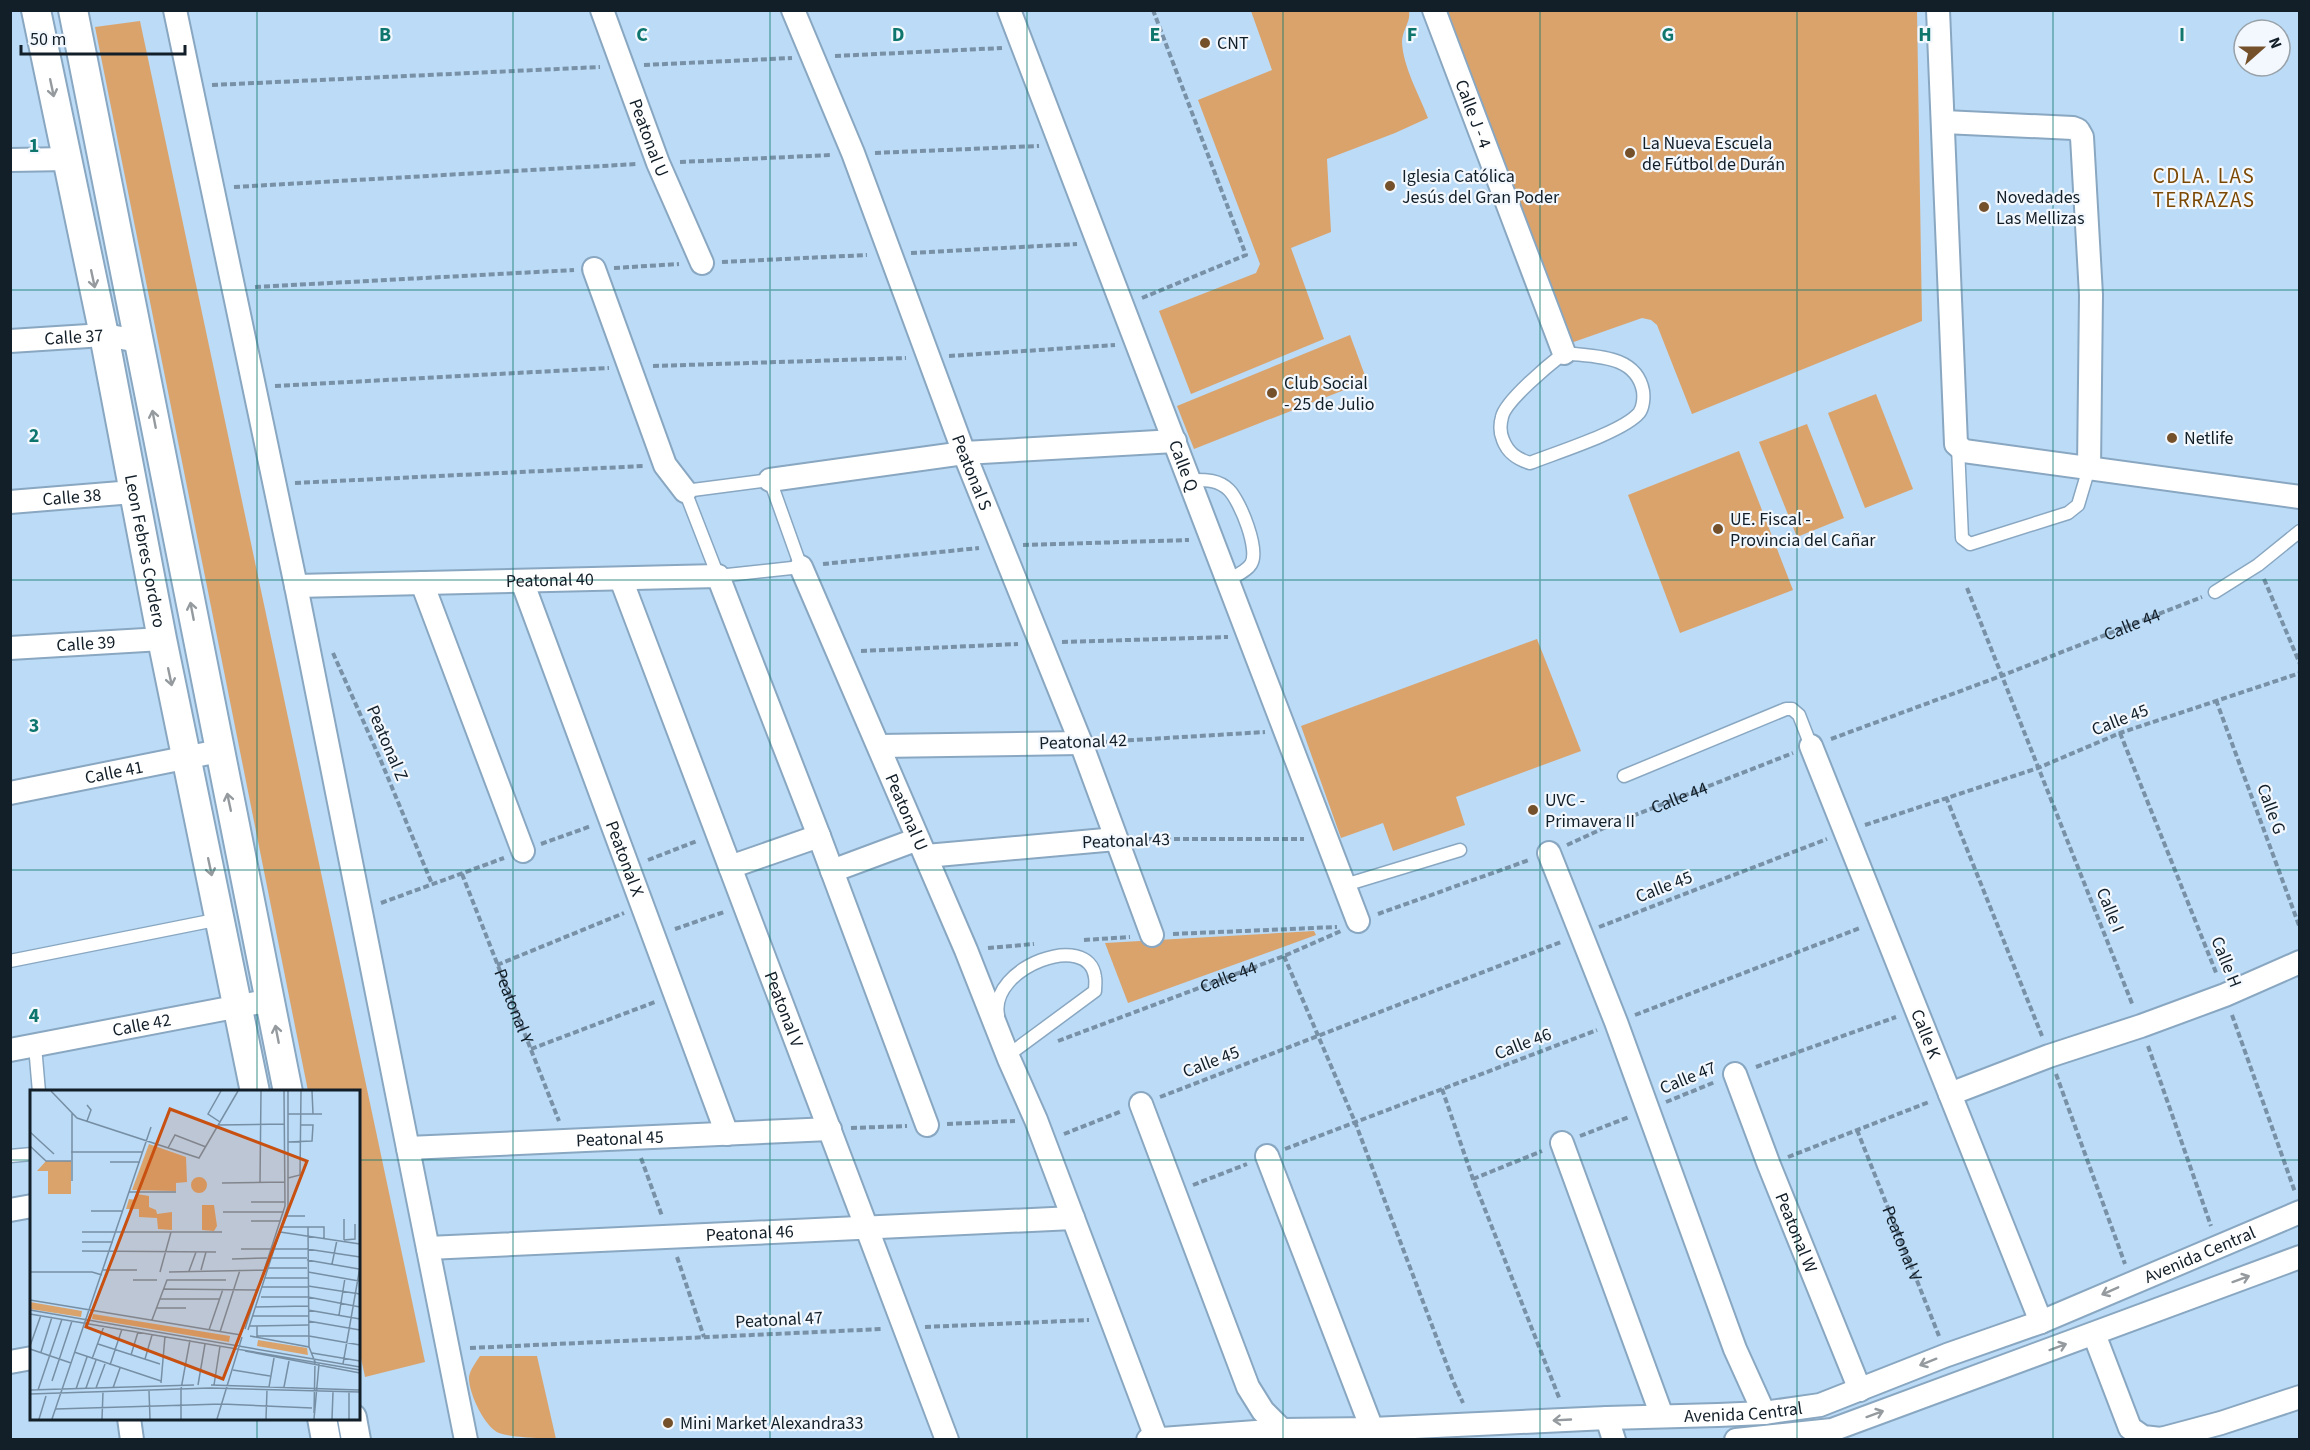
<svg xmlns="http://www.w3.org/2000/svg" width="2310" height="1450" font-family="'Source Sans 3',sans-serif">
	<rect width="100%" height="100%" fill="#bbdbf7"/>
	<g fill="#daa36c">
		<path d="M1343,10L1344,12L1351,10L1409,11C1411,22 1402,30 1402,42C1403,67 1419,94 1428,118L1395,133L1327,159L1331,232L1291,248L1324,339L1191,394L1159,311L1256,273L1260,264L1198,100L1272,70L1251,11Z"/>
		<path d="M1439,11H1917L1922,321L1692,414L1657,325L1651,320L1642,318L1568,344Z"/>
		<path d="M140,21L425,1362L365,1377L358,1344V1092L308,1091L95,27Z"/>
		<path d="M1350,335L1367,381L1194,449L1177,406Z"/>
		<path d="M1876,394L1913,489L1865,508L1828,413Z"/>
		<path d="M1807,424L1844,518L1797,537L1759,442Z"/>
		<path d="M1739,451L1793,590L1680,633L1628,495Z"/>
		<path d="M1537,639L1581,751L1456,797L1465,825L1393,851L1383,823L1341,838L1301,726Z"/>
		<path d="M1314,931L1316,935L1128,1003L1105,943Z"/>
		<path d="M480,1356H537L556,1439C541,1438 513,1438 499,1433C485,1428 468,1392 469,1377C470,1370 476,1362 480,1356Z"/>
	</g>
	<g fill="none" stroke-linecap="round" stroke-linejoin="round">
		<g stroke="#89a7c1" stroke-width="15">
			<g id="service">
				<path d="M1564,353C1594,357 1636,354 1643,391C1644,398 1643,408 1639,413C1623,432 1555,453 1530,463C1517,459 1508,453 1503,440C1500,433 1500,424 1502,417C1505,401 1550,364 1564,353Z"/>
				<path d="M1958,447L1962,538L1970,544L2068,513L2078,505L2089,468"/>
				<path d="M770,480L801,567L718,576L685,491Z"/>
				<path d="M1190,480C1204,480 1218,479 1229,490C1240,501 1260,550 1251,564C1247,571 1235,576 1228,580"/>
				<path d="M2215,592L2258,565L2300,531"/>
				<path d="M1624,776L1786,709H1792L1799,715L1811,746"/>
				<path d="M1345,885L1460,850"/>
				<path d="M10,961L220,919"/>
				<path d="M998,1015C989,967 1089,930 1095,977C1096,981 1095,987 1095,991L1011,1053L1009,1058"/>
				<path d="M35,1046L39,1092"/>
				<path d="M10,1156L32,1154"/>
			</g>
		</g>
		<g stroke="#89a7c1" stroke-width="26">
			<g id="minor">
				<path d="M175,10L296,586L466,1440"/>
				<path id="s6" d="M602,10L658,163L702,263"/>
				<path id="s7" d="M793,10L853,153L964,453L1081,743L1152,935"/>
				<path id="s8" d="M1009,10L1358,921"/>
				<path id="s9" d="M1434,10L1564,353"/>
				<path d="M1938,10L1956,444L1964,451L2300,497"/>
				<path d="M1944,122L2073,128L2078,130L2082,137L2091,295L2089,468"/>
				<path d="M10,160L68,159"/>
				<path d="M594,269L665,465L685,491"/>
				<path id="s10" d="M10,341L104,335L139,341"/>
				<path d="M770,480L964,453L1175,441"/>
				<path id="s11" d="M10,502L133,492"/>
				<path id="s12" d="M801,567L966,950L1009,1059L1036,1120L1157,1440"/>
				<path id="s13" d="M621,579L947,1440"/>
				<path id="s14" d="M522,581L727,1134"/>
				<path d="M422,583L523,851"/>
				<path id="s15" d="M296,586L718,576L819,836L927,1125"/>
				<path id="s16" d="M10,648L162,639"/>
				<path d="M879,746L1081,743"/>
				<path id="s17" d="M1811,746L2041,1322"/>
				<path id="s18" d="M10,793L219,751"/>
				<path d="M1549,853L1616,1022L1735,1349L1764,1413"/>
				<path d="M926,856L1116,839"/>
				<path d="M730,867L819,836"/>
				<path d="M832,871L918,839"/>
				<path id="s19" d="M10,1050L271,1000"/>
				<path id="s20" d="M1735,1074L1769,1165L1860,1390"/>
				<path d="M1950,1094L2049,1056L2141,1026L2225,995L2300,962"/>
				<path d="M1141,1104L1248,1387L1263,1411L1282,1430"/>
				<path d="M1562,1143L1662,1416"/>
				<path id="s21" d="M408,1148L830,1129"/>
				<path d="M1267,1156L1372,1429"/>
				<path d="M10,1210L32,1206"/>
				<path id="s22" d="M428,1248L1073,1218"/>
				<path d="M2094,1334L2130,1428L2143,1437L2161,1439L2221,1423L2300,1397"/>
				<path d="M10,1362L32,1358"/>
				<path d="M129,1418L132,1440"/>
				<path d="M1607,1418L1614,1440"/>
				<path id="s23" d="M1148,1440L1282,1430L1372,1429L1607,1418L1718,1415L1764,1413L1820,1405L1947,1355L2041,1322L2300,1212"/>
				<path d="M1736,1440L1832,1430L2300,1257"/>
			</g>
		</g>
		<g stroke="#89a7c1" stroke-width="32">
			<g id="tertiary">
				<path id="s24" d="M36,10L104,335L162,639L255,1092"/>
				<path d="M73,10L288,1092"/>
				<path d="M322,1418L326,1440"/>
				<path d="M352,1418L356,1440"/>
			</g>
		</g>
		<g stroke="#7991a6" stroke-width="4" stroke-dasharray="6 3" stroke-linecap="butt">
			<path d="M835,56L1002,48"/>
			<path d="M644,65L792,58"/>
			<path d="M212,85L600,67"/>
			<path d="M875,153L1039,146"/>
			<path d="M680,162L832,155"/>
			<path d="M234,187L637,164"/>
			<path d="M911,253L1077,244"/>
			<path d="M722,262L867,255"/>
			<path d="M614,268L679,264"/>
			<path d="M255,287L574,270"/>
			<path d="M1142,298L1246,255L1153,10"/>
			<path d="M949,356L1115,345"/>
			<path d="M653,366L906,358"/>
			<path d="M275,386L609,368"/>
			<path d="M295,483L644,466"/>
			<path d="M1023,545L1189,540"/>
			<path d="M823,564L979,548"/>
			<path d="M2264,579L2300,664"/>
			<path d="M1967,588L2133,1006"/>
			<path d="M1062,642L1228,637"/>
			<path d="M861,651L1018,644"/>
			<path d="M333,653L381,761L432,884"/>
			<path d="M2216,700L2300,928"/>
			<path d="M2120,733L2217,975"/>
			<path id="s1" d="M1831,739L2001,676L2202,597"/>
			<path d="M1101,742L1265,732"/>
			<path d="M1946,797L2042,1036"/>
			<path d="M1865,825L2038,768L2120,733L2300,673"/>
			<path d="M1138,839H1304"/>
			<path d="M541,844L591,826"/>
			<path id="s2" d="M1567,845L1617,822L1793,753"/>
			<path d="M648,860L697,841"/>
			<path id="s3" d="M462,874L559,1121"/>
			<path d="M381,903L504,858"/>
			<path d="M1378,914L1529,860"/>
			<path d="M1599,927L1827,839"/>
			<path d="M675,929L724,912"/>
			<path d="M1173,934L1337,927"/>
			<path d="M1084,940L1130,937"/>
			<path d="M988,948L1034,944"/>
			<path d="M1284,956L1355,1122L1453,1381L1463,1403"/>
			<path d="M497,965L624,913"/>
			<path d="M1635,1015L1860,928"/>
			<path d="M2232,1015L2295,1192"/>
			<path id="s4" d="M1058,1041L1284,956L1341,931"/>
			<path d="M2148,1046L2211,1226"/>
			<path d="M531,1049L655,1002"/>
			<path d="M1756,1067L1896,1017"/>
			<path d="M2056,1074L2125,1264"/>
			<path d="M1442,1089L1473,1179L1560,1400"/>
			<path d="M1160,1097L1561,942"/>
			<path d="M1666,1102L1715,1082"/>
			<path d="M947,1124L1015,1121"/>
			<path d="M851,1128L907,1126"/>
			<path id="s5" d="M1857,1130L1939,1336"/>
			<path d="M1064,1134L1122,1111"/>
			<path d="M1580,1136L1629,1117"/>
			<path d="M1285,1149L1597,1030"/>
			<path d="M1788,1157L1929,1102"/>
			<path d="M641,1158L662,1216"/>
			<path d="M1473,1179L1542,1151"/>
			<path d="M1193,1185L1247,1164"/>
			<path d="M677,1257L704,1337"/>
			<path d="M925,1327L1089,1320"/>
			<path d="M470,1348L882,1329"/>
		</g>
		<use href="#service" stroke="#fff" stroke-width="12"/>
		<use href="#minor" stroke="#fff" stroke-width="22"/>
		<use href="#tertiary" stroke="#fff" stroke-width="28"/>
	</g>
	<defs><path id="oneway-shaft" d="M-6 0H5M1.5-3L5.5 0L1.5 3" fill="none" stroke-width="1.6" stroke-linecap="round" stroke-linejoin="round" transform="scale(1.5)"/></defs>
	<g stroke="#949a9e">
		<use href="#oneway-shaft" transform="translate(52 88) rotate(78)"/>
		<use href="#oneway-shaft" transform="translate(93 279) rotate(78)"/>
		<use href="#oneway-shaft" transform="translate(154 419) rotate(-101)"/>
		<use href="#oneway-shaft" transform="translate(192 611) rotate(-101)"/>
		<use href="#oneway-shaft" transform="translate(170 677) rotate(78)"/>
		<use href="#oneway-shaft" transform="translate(229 802) rotate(-102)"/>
		<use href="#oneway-shaft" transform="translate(210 867) rotate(78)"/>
		<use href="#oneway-shaft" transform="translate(277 1034) rotate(-101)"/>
		<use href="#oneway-shaft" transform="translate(2241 1279) rotate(-20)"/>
		<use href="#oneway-shaft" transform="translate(2110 1291) rotate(156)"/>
		<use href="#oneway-shaft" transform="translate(2058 1347) rotate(-20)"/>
		<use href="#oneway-shaft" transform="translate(1928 1362) rotate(158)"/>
		<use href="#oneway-shaft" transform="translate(1875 1414) rotate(-20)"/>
		<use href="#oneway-shaft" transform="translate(1562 1420) rotate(177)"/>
	</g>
	<path fill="none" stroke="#0f766e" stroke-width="1.5" stroke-opacity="0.55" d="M257,10V1092M513,10V1440M770,10V1440M1027,10V1440M1283,10V1440M1540,10V1440M1797,10V1440M2053,10V1440M10,290H2300M10,580H2300M10,870H2300M10,1160H32M358,1160H2300M257,1418V1440"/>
	<g fill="#75512b" stroke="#f2f8fe" stroke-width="2">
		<circle cx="1205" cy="43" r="6"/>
		<circle cx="1630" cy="153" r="6"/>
		<circle cx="1390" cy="186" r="6"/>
		<circle cx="1984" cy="207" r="6"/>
		<circle cx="1272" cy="393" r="6"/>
		<circle cx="2172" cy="438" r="6"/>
		<circle cx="1718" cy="529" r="6"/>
		<circle cx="1533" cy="810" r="6"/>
		<circle cx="668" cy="1423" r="6"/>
	</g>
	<g text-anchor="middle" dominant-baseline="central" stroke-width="4.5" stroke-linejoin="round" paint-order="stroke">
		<g font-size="18" fill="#121e28" stroke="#f2f8fe" text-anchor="start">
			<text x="1217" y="43">CNT</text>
			<text x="1642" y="143">La Nueva Escuela<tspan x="1642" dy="21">de Fútbol de Durán</tspan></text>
			<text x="1402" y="176">Iglesia Católica<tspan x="1402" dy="21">Jesús del Gran Poder</tspan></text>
			<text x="1996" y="197">Novedades<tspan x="1996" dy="21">Las Mellizas</tspan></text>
			<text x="1284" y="383">Club Social<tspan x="1284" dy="21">- 25 de Julio</tspan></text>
			<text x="2184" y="438">Netlife</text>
			<text x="1730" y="519">UE. Fiscal -<tspan x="1730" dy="21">Provincia del Cañar</tspan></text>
			<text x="1545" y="800">UVC -<tspan x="1545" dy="21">Primavera II</tspan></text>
			<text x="680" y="1423">Mini Market Alexandra33</text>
		</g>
		<g font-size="18" fill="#121e28" stroke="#f2f8fe">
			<text stroke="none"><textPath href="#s9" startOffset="111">Calle J - 4</textPath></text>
			<text stroke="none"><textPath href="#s6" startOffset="136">Peatonal U</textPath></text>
			<text stroke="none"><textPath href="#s10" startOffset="64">Calle 37</textPath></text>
			<text stroke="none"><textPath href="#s8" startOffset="488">Calle Q</textPath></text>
			<text stroke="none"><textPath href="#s7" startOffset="496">Peatonal S</textPath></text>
			<text stroke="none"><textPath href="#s11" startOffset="62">Calle 38</textPath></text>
			<text stroke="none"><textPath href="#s24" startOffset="552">Leon Febres Cordero</textPath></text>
			<text stroke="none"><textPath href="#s15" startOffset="254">Peatonal 40</textPath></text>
			<text stroke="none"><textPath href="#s1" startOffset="322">Calle 44</textPath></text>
			<text stroke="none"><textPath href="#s16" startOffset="76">Calle 39</textPath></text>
			<text transform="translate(2120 720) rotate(-21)">Calle 45</text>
			<text transform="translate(1083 742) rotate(-2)">Peatonal 42</text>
			<text transform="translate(387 743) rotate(67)">Peatonal Z</text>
			<text stroke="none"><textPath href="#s18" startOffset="106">Calle 41</textPath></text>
			<text stroke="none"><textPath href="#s2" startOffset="122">Calle 44</textPath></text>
			<text transform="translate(2271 809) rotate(70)">Calle G</text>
			<text stroke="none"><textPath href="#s12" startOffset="267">Peatonal U</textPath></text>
			<text transform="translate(1126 841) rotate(-2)">Peatonal 43</text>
			<text stroke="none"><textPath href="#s14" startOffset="296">Peatonal X</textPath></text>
			<text transform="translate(1664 887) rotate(-21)">Calle 45</text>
			<text transform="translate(2110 910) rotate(68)">Calle I</text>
			<text transform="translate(2226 962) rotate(68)">Calle H</text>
			<text stroke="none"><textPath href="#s4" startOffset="182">Calle 44</textPath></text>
			<text stroke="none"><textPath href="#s3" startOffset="142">Peatonal Y</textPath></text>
			<text stroke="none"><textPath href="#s13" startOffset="460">Peatonal V</textPath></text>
			<text stroke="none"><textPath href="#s19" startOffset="134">Calle 42</textPath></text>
			<text stroke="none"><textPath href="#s17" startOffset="310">Calle K</textPath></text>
			<text transform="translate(1523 1044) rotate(-21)">Calle 46</text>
			<text transform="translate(1211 1062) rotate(-21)">Calle 45</text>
			<text transform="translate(1688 1078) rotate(-22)">Calle 47</text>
			<text stroke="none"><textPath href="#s21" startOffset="212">Peatonal 45</textPath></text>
			<text stroke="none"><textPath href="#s20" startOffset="170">Peatonal W</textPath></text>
			<text stroke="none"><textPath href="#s22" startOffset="322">Peatonal 46</textPath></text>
			<text stroke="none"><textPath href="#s5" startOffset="122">Peatonal V</textPath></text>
			<text stroke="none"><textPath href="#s23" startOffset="1082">Avenida Central</textPath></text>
			<text transform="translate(779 1320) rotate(-3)">Peatonal 47</text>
			<text stroke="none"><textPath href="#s23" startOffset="596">Avenida Central</textPath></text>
		</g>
		<g font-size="21" letter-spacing="1.5" fill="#7c4905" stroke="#f2f8fe">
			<text x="2204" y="176">CDLA. LAS<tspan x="2204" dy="24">TERRAZAS</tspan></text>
		</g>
	</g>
	<g transform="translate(30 1090)">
		<rect width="330" height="330" fill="#bbdbf7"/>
		<path d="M119,54L156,67L157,92L146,93V101L102,100ZM16,71H41V104H18V81H7ZM161 95a8 8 0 1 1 16 0a8 8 0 1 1-16 0ZM107,104L119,106V117L126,120L127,124L142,122V140L128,139L127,128L109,127V119H96L99,109L106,110ZM172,115H184L187,136L184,141L172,140ZM0,212L52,221L51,227L0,219ZM63,224L200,246L199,252L62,229ZM228,250L277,258L278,265L227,256Z" fill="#daa36c"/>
		<path fill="none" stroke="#778fa4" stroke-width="1.5" d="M21,1L47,28L169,68L208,1M282,1L283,24M57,15L61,20L57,31M42,23V91M258,24H292M190,32L178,24L191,1M189,35L254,34M0,42L24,64M258,52L282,51L283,35H271M0,56L16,71H41M138,58L145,45L176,57M41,62H113M80,72H110M258,88L270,85L271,1M230,92L231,1M192,93L255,92M99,102H146M221,112H255M61,121H93M193,122H254M255,126H275M314,129V150M221,131H250M252,137H294V149M278,137L279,257M52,142H192M250,142L330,154M314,150L325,149V134M52,152H83M211,159H241M245,159H277L330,167M52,161L186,162M241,168H277M202,169L237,168M277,170L329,179M302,174L307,150M238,178H277M73,180H107M171,180L176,162M159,181L166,162M0,182H62L72,185M130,182L141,142M139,182L234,180M278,182L329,191M235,188H278M103,190H127M278,196L330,204M232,197H278M133,199L227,200M231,207H278L330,217M130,209H190M0,210L211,245M225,217L278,216M127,218H156M0,220L330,277M278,220L330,229M0,224L330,280M309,225L315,188M222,226H278M122,230L137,190H196M278,231L330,240M219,236L278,235M227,236V246H279L330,255M215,239L255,116L254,1M179,240L193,199M218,240L258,116V1M190,242L210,180M220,246L279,257L285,272L284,323M68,254L130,274M0,256L11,225M0,259L41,273M215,261L330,283M11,262L22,227M44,262L131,291M282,263L330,271M101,265L108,242M62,269L74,236M115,269L122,245M313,274L330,177M80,275L92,239M203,280L240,286M22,291L42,231M131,293L135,246M168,295L175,254M181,295L329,300M184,295L190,256M239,297L244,268M254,297L259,271M56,298L66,270M66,298L75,274M83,298L90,278M46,299L57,267M0,300L164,295M8,300L32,229M119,301L120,329M0,304L180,298L330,302M26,319L192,314L282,318M9,329L16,306M22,329L121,37M72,329L73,302M151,329V299L160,250M187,329L212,247M236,329L237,300M284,329L289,274M302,329L303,302M319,329V302"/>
		<path fill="#c85010" fill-opacity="0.15" stroke="#c85010" stroke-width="3" d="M140,19L277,71L193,289L56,237Z"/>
		<rect width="330" height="330" fill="none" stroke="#121e28" stroke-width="3"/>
	</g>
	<g font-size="20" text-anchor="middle" font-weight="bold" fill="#0f766e" stroke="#f2f8fe" stroke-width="4.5" stroke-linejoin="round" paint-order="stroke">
		<text x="385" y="41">B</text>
		<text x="642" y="41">C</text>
		<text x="898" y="41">D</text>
		<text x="1155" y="41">E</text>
		<text x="1412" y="41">F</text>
		<text x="1668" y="41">G</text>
		<text x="1925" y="41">H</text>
		<text x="2182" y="41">I</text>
		<text x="34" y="152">1</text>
		<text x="34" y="442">2</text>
		<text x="34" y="732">3</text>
		<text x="34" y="1022">4</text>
	</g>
	<rect width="2310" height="1450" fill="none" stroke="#121e28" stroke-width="24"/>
	<g transform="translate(2262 48) rotate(69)"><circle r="28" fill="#f2f8fe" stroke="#98a1a8" stroke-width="1.5"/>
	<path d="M0-4.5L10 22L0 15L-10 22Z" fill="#75512b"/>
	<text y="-9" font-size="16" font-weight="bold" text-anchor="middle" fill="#121e28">N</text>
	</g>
	<path d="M21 45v9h164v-9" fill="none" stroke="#121e28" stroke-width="3"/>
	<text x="30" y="45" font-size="18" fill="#121e28" stroke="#f2f8fe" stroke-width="4.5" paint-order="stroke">50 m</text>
</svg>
